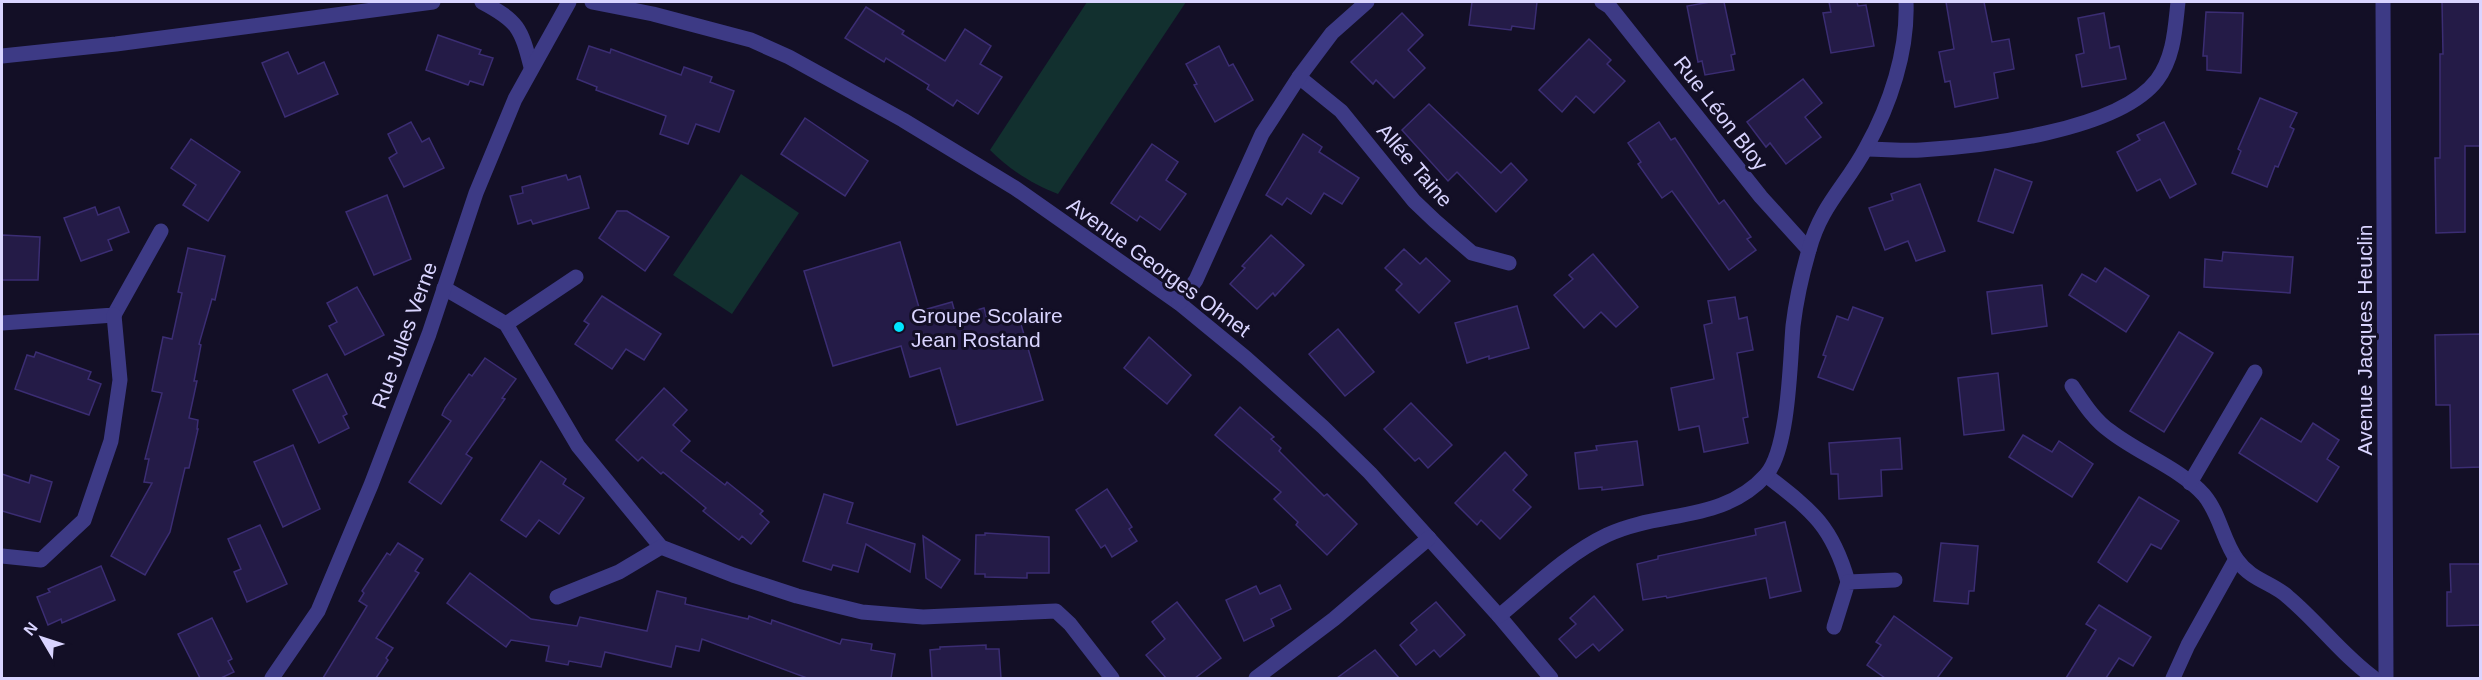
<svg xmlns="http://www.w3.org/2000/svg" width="2482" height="680" font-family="Arial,sans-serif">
	<rect width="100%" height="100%" fill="#130f26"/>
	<g fill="#12302f">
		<path d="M1087,2H1186L1058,194C1033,185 1009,169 990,150Z"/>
		<path d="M741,174L799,213L732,314L673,275Z"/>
	</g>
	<g fill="#241b47" stroke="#3b2d73" stroke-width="1.5">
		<path d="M1472,2H1537L1534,29L1512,26L1511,30L1469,25Z"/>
		<path d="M1710,2H1724L1735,54L1731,55L1734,70L1705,75L1702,61L1698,62L1687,6Z"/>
		<path d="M1829,2H1857L1858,6L1866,5L1874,46L1831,53L1823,13L1831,12Z"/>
		<path d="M1946,2H1984L1992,42L2009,39L2014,69L1994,73L1998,98L1955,107L1950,81L1945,82L1939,52L1954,49Z"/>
		<path d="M2442,2H2481V146H2465V232L2436,233L2435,158H2440V54H2443Z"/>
		<path d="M866,7L904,31L902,34L945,61L965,29L991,46L980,64L1002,77L978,114L957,100L953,106L927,89L929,85L886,58L884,62L845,38Z"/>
		<path d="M2206,12L2243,13L2241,73L2207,70V56H2203Z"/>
		<path d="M1402,13L1423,35L1408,50L1425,68L1394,98L1376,80L1373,84L1351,62Z"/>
		<path d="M2104,13L2110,48L2119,46L2126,79L2082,87L2076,55L2084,53L2078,18Z"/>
		<path d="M438,35L481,50L479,54L493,58L483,85L470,81L468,85L426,70Z"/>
		<path d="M1589,39L1611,60L1607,64L1625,81L1594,113L1576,96L1562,112L1539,90Z"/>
		<path d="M589,46L610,53L611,49L681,75L684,67L712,77L710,82L734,91L719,132L696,124L688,144L660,134L666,116L596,90L597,87L577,79Z"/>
		<path d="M1219,46L1229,66L1233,64L1253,100L1215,122L1194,85L1197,84L1186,64Z"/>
		<path d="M288,52L298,74L324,62L338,94L285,117L262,63Z"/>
		<path d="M1803,79L1822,103L1805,117L1821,137L1786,164L1770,143L1766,147L1747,122Z"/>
		<path d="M2260,98L2297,113L2290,127L2294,129L2278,167L2275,166L2267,187L2232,173L2241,151L2238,149Z"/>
		<path d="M1429,104L1501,173L1511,163L1527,180L1496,212L1457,172L1448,181L1402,130Z"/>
		<path d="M805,118L868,161L845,196L781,154Z"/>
		<path d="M411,122L422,142L429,138L444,168L404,187L389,158L397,153L388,134Z"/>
		<path d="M1659,122L1671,140L1675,138L1719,204L1724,200L1751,237L1747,239L1756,250L1729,270L1672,191L1662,198L1638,164L1641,162L1628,143Z"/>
		<path d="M2164,122L2196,184L2170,198L2160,179L2137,191L2117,152L2140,140L2137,135Z"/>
		<path d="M1303,134L1322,147L1319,152L1359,178L1342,204L1324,193L1311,214L1287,198L1282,205L1266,195Z"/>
		<path d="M191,139L240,172L208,221L183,205L196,185L171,168Z"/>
		<path d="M1152,144L1178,162L1166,180L1186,194L1160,230L1140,216L1137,221L1111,203Z"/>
		<path d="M1995,169L2032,182L2013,233L1978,221Z"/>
		<path d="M566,175L568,180L580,176L589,208L533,224L531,220L518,224L510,196L523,193L522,187Z"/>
		<path d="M1920,184L1945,251L1916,261L1908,241L1885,250L1869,208L1893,200L1891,194Z"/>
		<path d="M387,195L411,259L374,275L346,212Z"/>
		<path d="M95,207L98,215L119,207L129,232L108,240L112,250L81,261L64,218Z"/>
		<path d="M617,211H627L669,237L645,271L599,238Z"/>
		<path d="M2,235L40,237L38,280H2Z"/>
		<path d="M1271,235L1304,265L1275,296L1273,293L1257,309L1230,284L1245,268L1242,266Z"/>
		<path d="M900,242L920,311L952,302L956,316L984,308L988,323L1018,314L1043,400L957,425L940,368L910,377L901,346L833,366L804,271Z"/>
		<path d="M188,248L225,256L215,300L212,299L199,344L201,345L194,381H197L189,418L198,420L197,429H198L189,468H185L170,532L145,575L111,556L152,483L144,482L149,459H145L162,393L152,391L163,337L172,339L182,293L178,292Z"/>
		<path d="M1404,249L1420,264L1426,258L1450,281L1419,313L1396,290L1402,284L1385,268Z"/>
		<path d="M2223,252L2293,257L2290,293L2204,287L2205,259L2222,261Z"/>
		<path d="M1593,254L1638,307L1616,327L1601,312L1584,328L1554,295L1573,279L1569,275Z"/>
		<path d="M2105,268L2149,296L2126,332L2069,295L2082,274L2096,282Z"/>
		<path d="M2042,285L2047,326L1992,334L1987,292Z"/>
		<path d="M357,287L384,335L345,355L329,326L337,322L327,303Z"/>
		<path d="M602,296L661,334L644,360L626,349L612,369L575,344L589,324L584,321Z"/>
		<path d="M1735,297L1739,319L1747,317L1753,350L1737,353L1748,417L1743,418L1748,443L1704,452L1699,426L1679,430L1671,388L1714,379L1704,325L1712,323L1708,301Z"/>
		<path d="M1517,306L1529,348L1489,359V356L1467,363L1455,323Z"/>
		<path d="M1853,307L1883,318L1853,390L1818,377L1826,356L1823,355L1837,316L1848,320Z"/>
		<path d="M1338,329L1374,372L1345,396L1309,354Z"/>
		<path d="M2179,332L2213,353L2164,432L2130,411Z"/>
		<path d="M2481,334V467L2451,468L2450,405H2436L2435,335Z"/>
		<path d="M1149,337L1191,375L1167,404L1124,368Z"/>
		<path d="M36,352L91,372L88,379L101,384L89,415L15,389L27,355L34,357Z"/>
		<path d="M485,358L516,379L502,398L505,399L466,454L472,458L441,504L409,482L451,421L442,415L445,408L469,374L472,376Z"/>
		<path d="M1998,373L2004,430L1964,435L1958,378Z"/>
		<path d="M327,374L347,414L343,416L349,428L319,443L293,390Z"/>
		<path d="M664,388L687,410L673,425L690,441L681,451L725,485L727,482L763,511L760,514L769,522L751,544L742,536L739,540L703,511L706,508L663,472L661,474L642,457L638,461L616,440Z"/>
		<path d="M1411,403L1452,445L1428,468L1419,458L1415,461L1384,429Z"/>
		<path d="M1240,407L1274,437L1271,439L1281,448L1279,451L1324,496L1327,494L1357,524L1327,555L1296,525L1298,522L1274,499L1281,492L1215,435Z"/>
		<path d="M2261,418L2301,442L2313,423L2339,440L2327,459L2339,467L2317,502L2239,453Z"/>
		<path d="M2023,435L2052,452L2059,441L2093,464L2072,497L2009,457Z"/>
		<path d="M1900,438L1902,469L1881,470L1882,496L1839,499L1838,474H1831L1829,443Z"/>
		<path d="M1637,441L1643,485L1602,490V487L1579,489L1575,453L1597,450L1596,446Z"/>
		<path d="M293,445L320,509L283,527L254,462Z"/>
		<path d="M1505,452L1527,475L1513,490L1531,507L1500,539L1481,520L1477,525L1455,503Z"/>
		<path d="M541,461L566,479L563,484L584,498L559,534L539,520L526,537L501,520Z"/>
		<path d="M2,474L29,483L31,475L52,482L40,522L2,511Z"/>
		<path d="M1107,489L1132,527L1129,529L1137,541L1112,557L1105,545L1101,548L1076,510Z"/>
		<path d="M824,494L853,503L847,523L915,544L910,572L866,544L858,572L833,565L831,570L803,561Z"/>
		<path d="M2139,497L2179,521L2161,549L2151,544L2127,582L2098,562Z"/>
		<path d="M1785,522L1801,591L1770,598L1766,578L1667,598L1666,596L1643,600L1637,564L1658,559V556L1756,535L1755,529Z"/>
		<path d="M260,525L287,584L247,602L234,572L241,569L228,539Z"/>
		<path d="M985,533L1049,537V573H1027V578L985,577V574H975L976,535H985Z"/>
		<path d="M923,536L960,560L941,588L926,578Z"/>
		<path d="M398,543L423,559L415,571L419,573L376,638L393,648L386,658L388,660L376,678H323L367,606L359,601L364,593L362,591L387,553L390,555Z"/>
		<path d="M1941,543L1978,546L1974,591H1969L1968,604L1934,601Z"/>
		<path d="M2450,564H2481V625L2447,626V592H2451Z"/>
		<path d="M101,566L115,600L62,623L61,619L48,625L37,597L50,592L48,589Z"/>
		<path d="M470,573L531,619L577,626L580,617L647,631L657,591L686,598L685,604L748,619L749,616L771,624L772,620L840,644L842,639L872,644L871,650L895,654L891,678H807L702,639L699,651L676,646L671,667L605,652L601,667L569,661L568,665L546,661L549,646L511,640L506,647L447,603Z"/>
		<path d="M1280,585L1291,609L1271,619L1274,626L1244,641L1226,600L1256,586L1260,594Z"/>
		<path d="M1594,596L1623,630L1599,651L1593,644L1576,658L1559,639L1576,624L1570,618Z"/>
		<path d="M1177,602L1221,658L1195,678H1166L1146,655L1165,639L1152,622Z"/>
		<path d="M1436,602L1465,635L1440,657L1434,650L1416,665L1400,645L1417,630L1411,623Z"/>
		<path d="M2099,605L2151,637L2133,666L2119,658L2106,678H2066L2096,630L2086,624Z"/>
		<path d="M1894,616L1952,658L1937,678H1885L1867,665L1881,645L1876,642Z"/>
		<path d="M212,618L232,659L228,661L234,672L221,678H200L178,634Z"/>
		<path d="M986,645V649H999L1001,678H932L930,650L940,649V647Z"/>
		<path d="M1375,650L1399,678H1337Z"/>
	</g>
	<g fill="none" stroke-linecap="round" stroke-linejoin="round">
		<g stroke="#3d3a85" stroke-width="15">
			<path d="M482,2C518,21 521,28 531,67"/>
			<path d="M592,2L653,14L751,40L789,57L903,120L1015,188L1179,303L1246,358L1323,427L1370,473L1499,616L1551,678"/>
			<path d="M1602,2L1610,7L1761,197L1809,250"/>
			<path d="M2383,2L2386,678"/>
			<path d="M2,56L116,44L433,2"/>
			<path d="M1299,77L1341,111L1414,201L1435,221L1472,253L1509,263"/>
			<path d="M1866,149C1884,149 1903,151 1921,150C1983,146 2118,131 2157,80C2174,57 2175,29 2178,2"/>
			<path d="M444,288L506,324L578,446L661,547L733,575L797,596L862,612L923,617L1056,611L1070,624L1112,678"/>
			<path d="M1179,303L1196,280L1262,134L1299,77L1332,33L1367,2"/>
			<path d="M2,323L114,315L161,231"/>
			<path d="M506,324L576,277"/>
			<path d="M2072,386C2083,402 2094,420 2110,431C2138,453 2181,469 2204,495C2220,514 2223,541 2237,560C2252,581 2272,582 2288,597C2318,622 2343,656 2374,678"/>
			<path d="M1766,475C1811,510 1832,525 1848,582"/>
			<path d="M2190,483L2255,372"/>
			<path d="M2,556L41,560L84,520L111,441L120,380L114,315"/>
			<path d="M557,597L619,572L661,547"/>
			<path d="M1499,616C1533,588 1567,554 1607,535C1660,510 1723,523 1766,475C1789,449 1790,361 1793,326C1796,301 1802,274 1809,250C1821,205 1846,186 1866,148C1890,105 1908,51 1906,2"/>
			<path d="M1834,627L1848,582L1895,580"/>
			<path d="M272,678L318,611L371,485L429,334L476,193L515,99L569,2"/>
			<path d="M1256,678L1334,619L1429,538"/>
			<path d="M2173,678L2188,645L2236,559"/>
		</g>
	</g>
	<circle fill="#00e5ff" stroke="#130f26" stroke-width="2" cx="899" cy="327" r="6"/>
	<g text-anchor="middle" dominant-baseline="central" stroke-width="6" stroke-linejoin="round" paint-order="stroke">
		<g font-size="21" fill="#d9d4ff" stroke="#130f26">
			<text transform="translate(1721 113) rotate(52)">Rue Léon Bloy</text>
			<text transform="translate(1415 165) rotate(49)">Allée Taine</text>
			<text transform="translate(1159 267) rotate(36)">Avenue Georges Ohnet</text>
			<text transform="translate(404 335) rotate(-70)">Rue Jules Verne</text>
			<text transform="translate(2364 340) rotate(-90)">Avenue Jacques Heuclin</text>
		</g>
		<g font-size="21" fill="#d9d4ff" stroke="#130f26" text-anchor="start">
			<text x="911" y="315">Groupe Scolaire<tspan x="911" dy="24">Jean Rostand</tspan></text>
		</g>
	</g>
	<rect width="2482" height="680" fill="none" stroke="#d9d4ff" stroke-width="6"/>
	<g transform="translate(42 638) rotate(309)" stroke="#130f26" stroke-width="4.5" paint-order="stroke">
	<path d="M0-4.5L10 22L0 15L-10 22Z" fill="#d9d4ff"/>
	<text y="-9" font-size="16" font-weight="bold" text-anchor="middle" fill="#d9d4ff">N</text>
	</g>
</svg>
